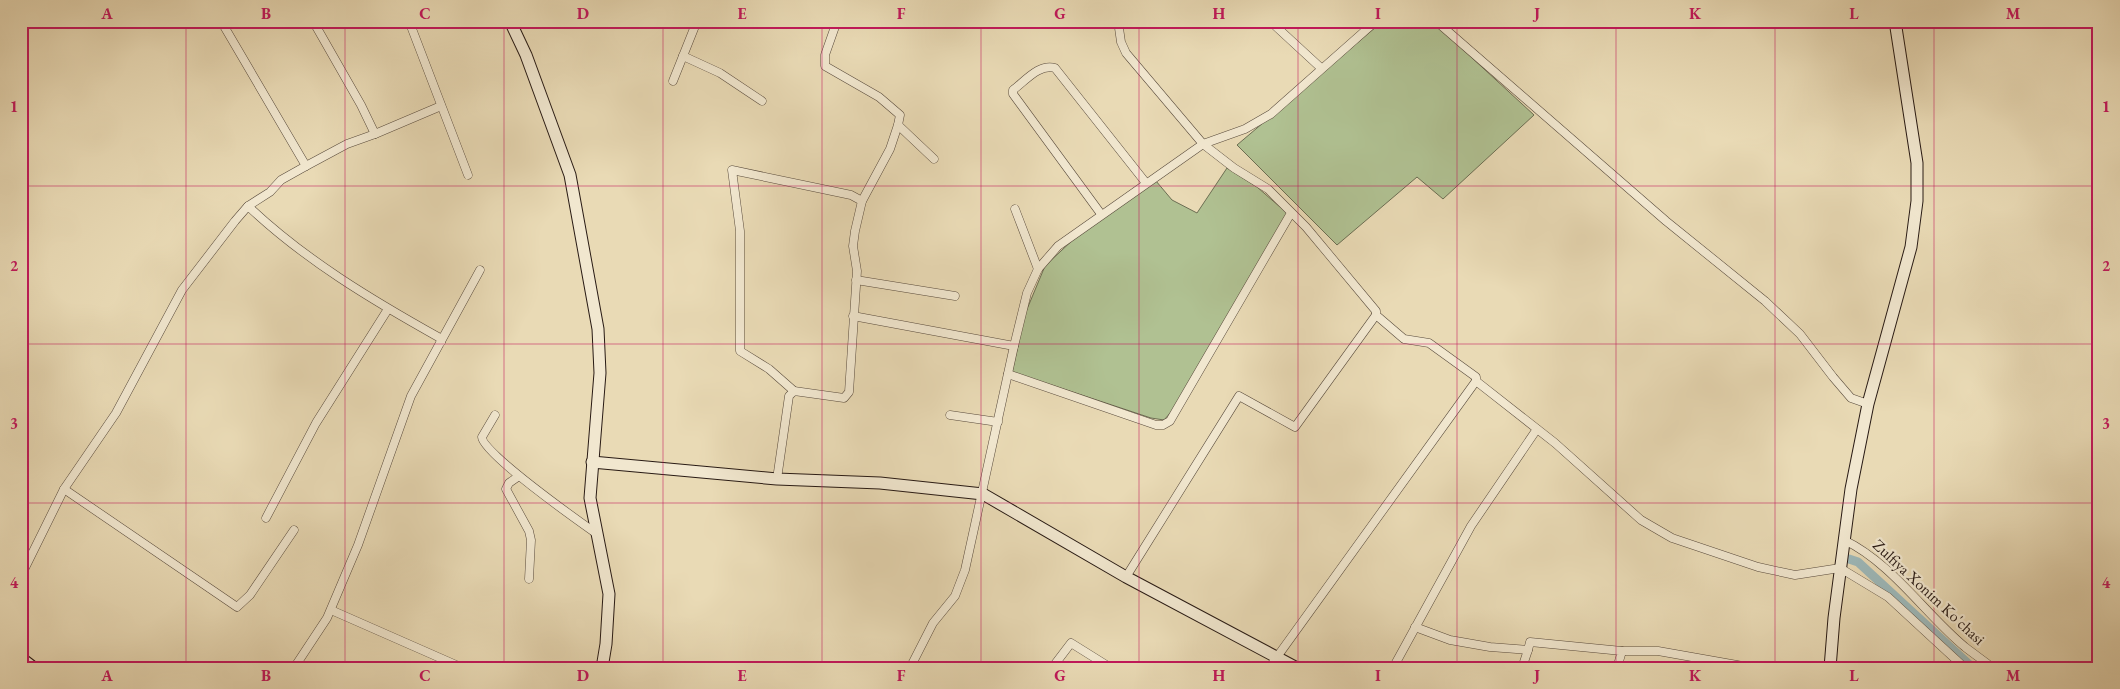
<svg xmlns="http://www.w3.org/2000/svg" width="2120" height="689" font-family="'EB Garamond',serif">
	<rect width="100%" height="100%" fill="#e9dab5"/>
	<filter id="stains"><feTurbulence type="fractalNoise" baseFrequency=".004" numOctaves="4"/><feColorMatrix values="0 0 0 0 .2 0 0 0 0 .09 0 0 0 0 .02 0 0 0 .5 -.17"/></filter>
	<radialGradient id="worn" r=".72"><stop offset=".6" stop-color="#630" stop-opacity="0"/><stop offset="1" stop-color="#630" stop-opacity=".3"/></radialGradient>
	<g fill="#b0c192" stroke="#6c6e53">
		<path d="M1383,21H1432L1534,115L1443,199L1417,177L1337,245L1237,145Z"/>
		<path d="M1227,168L1257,187L1288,214L1172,411L1164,420L1151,418L1012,372L1025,314L1045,266L1077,236L1156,181L1172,200L1197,213Z"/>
	</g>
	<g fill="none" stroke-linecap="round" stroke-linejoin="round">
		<path stroke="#9db8b9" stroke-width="9" d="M1849,559L1858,562L1973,668"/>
		<g stroke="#584a3c" stroke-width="9">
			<g id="street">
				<path d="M221,21L306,166"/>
				<path d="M313,21L361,105L375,134L441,106"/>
				<path d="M409,21L468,175"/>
				<path d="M1118,21L1121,42L1126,53L1203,144L1234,168L1268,189L1306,227L1376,311V315L1404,339L1429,343L1476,377V381L1555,443L1641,520L1672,538L1758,567L1795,575L1840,568L1888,597L1965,668"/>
				<path d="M1270,21L1321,68"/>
				<path d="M1436,21L1666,221L1765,301L1800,334L1833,377L1851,398L1868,404"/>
				<path d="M683,56L720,73L762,101"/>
				<path d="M673,81L697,21"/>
				<path d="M898,125L934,159"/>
				<path d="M248,206L270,192L281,180L306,166L347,144L375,134"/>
				<path d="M1015,209L1038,269"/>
				<path d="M1101,214L1013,94V90C1025,81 1040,63 1055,68L1146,183"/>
				<path d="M856,280L955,296"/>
				<path d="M853,316L1014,346"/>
				<path d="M1008,374L1156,425H1163L1170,421L1291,213"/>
				<path d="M794,391L769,369L740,351V231L732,170L851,195L862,201"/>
				<path d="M495,415L482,437C481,452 580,522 597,534"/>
				<path d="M950,415L998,422"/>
				<path d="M519,476L509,483L506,489L529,531L531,540L529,579"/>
				<path d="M777,479L789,396L794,391L844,398L849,392L857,271L853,246L855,231L862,201L890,149L898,125L900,115L879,97L825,66V55L837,21"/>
				<path d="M64,489L237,607L250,595L294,530"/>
				<path d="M266,518L316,423L388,309"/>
				<path d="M1844,540C1892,563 1925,614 1965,647C1974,654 1984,661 1993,668"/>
				<path d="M21,576L64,489L116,413L182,290L235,221L248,206C305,260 372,300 440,338L441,342"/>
				<path d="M1126,577L1239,396L1295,427L1376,315"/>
				<path d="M331,610L463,668"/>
				<path d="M1415,627L1450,640L1490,647L1528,650L1530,642L1622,651L1617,668"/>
				<path d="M1622,651H1658L1754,668"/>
				<path d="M294,668L327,618L358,545L411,396L480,270"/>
				<path d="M910,668L933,623L955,596L965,570L1014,346L1027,293L1038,269L1058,246L1203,144L1245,129L1271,114L1376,21"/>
				<path d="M1052,668L1071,643L1111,668"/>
				<path d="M1269,668L1476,381"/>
				<path d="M1393,668L1471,526L1537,429"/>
				<path d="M1522,668L1528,650"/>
			</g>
		</g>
		<g stroke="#281a14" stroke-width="13">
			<g id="secondary">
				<path d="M510,21L526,55L570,175L598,329L600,373L590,498L609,594L606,644L602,668"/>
				<path d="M592,462L777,479L880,483L983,494L1126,577L1297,668"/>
				<path d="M21,658L34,668"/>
				<path d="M1830,668L1834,618L1851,489L1868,404L1911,247L1917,201V163L1895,21"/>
			</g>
		</g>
		<use href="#street" stroke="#f1e7cf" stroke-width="8"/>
		<use href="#secondary" stroke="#f1e7cf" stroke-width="11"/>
	</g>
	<path fill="none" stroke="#c2185b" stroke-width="1" stroke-opacity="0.55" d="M186,21V668M345,21V668M504,21V668M663,21V668M822,21V668M981,21V668M1139,21V668M1298,21V668M1457,21V668M1616,21V668M1775,21V668M1934,21V668M21,186H2099M21,344H2099M21,503H2099"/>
	<g text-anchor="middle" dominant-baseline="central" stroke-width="4.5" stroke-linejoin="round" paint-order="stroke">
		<g font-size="16" fill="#281a14" stroke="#f1e7cf">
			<text transform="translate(1929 592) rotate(43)">Zulfiya Xonim Ko'chasi</text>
		</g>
	</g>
	<rect width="2120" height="689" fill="none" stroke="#e9dab5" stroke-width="55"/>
	<rect x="28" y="28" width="2064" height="634" fill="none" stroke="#c2185b" stroke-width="2"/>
	<g font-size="16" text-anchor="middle" font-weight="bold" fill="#c2185b">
		<text x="107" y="19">A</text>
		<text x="266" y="19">B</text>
		<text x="425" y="19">C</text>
		<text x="583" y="19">D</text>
		<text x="742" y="19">E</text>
		<text x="901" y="19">F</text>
		<text x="1060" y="19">G</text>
		<text x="1219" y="19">H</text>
		<text x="1378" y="19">I</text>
		<text x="1537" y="19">J</text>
		<text x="1695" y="19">K</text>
		<text x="1854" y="19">L</text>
		<text x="2013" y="19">M</text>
		<text x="14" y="112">1</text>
		<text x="2106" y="112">1</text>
		<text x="14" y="271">2</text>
		<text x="2106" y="271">2</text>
		<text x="14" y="429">3</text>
		<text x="2106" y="429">3</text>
		<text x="14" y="588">4</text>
		<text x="2106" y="588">4</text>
		<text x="107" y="681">A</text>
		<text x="266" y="681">B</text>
		<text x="425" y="681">C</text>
		<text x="583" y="681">D</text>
		<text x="742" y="681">E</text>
		<text x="901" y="681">F</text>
		<text x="1060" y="681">G</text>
		<text x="1219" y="681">H</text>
		<text x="1378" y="681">I</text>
		<text x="1537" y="681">J</text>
		<text x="1695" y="681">K</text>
		<text x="1854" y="681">L</text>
		<text x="2013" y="681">M</text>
	</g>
	<rect width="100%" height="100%" filter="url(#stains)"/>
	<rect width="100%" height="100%" fill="url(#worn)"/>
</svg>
